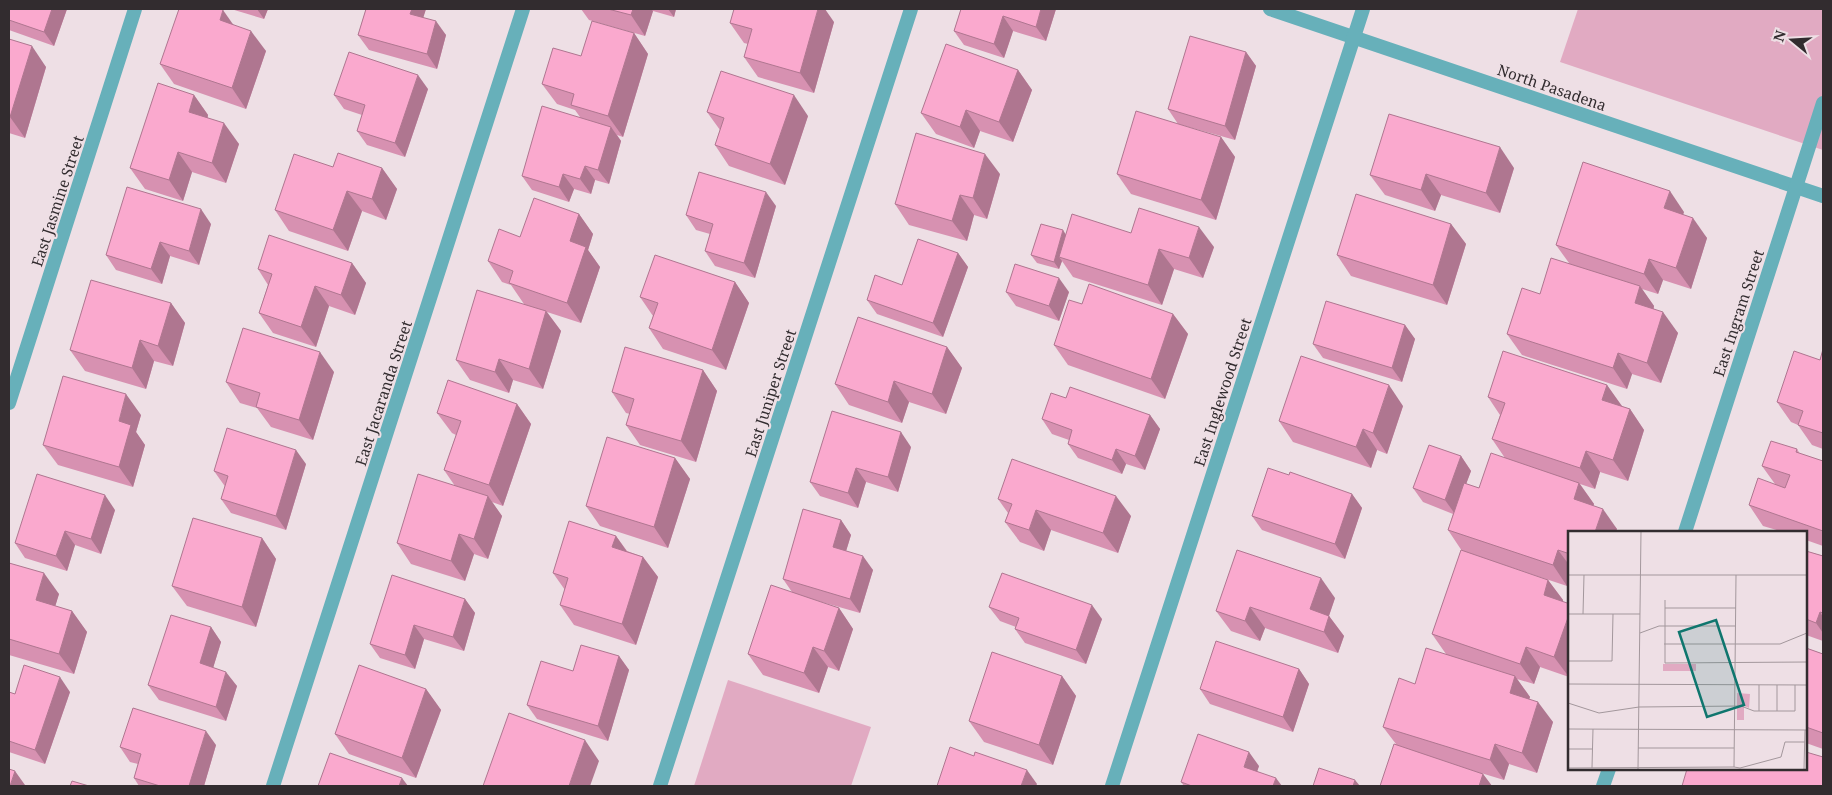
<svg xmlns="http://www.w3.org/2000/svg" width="1832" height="795" font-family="'Noto Serif',serif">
	<rect width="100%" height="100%" fill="#eedfe5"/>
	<g fill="#e1aac2">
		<path d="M1578,9H1823V150L1560,62Z"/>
		<path d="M728,680L871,727L851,786H694Z"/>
	</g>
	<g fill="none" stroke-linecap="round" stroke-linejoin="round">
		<g stroke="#67b0ba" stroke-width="14">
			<path d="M1270,9L1823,196"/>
			<path d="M9,403L135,9"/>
			<path d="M1685,532L1823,103"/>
			<path d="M273,786L523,9"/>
			<path d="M660,786L911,9"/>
			<path d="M1112,786L1363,9"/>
			<path d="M1603,786L1609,769"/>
		</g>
	</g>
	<g fill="#d791b1">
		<path d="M9,9H67L54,46L9,30Z"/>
		<path d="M231,9H268L264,19Z"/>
		<path d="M366,9H426L423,17L446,35L437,69L369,50L358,35Z"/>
		<path d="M581,9H676L674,17L653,11L645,36L589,20Z"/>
		<path d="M961,9H1056L1046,41L1013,31L1004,58L964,45L954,31Z"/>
		<path d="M834,22L814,93L758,77L744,57L748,44L744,43L730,23Z"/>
		<path d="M233,25L266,51L246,109L174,84L160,64Z"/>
		<path d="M634,33L648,54L623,137L617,135L621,141L609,184L595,180L591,194L574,189L569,202L532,190L522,176L580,117L575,110L557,104L542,84L581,56Z"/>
		<path d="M9,39L46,67L25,138L9,133Z"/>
		<path d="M1246,52L1256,66L1235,140L1178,124L1168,109Z"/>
		<path d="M1018,70L1032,90L1013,142L980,131L974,148L936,134L921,113Z"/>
		<path d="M428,89L405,157L367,145L357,131L362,115L344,109L334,95Z"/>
		<path d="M194,95L208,115V118L239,144L226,183L192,172L183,201L145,189L130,168Z"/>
		<path d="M707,112L808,116L785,185L729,166L715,145L720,130Z"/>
		<path d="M1221,137L1235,157L1216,220L1131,194L1117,174Z"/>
		<path d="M333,167L382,168L397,189L386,220L362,211L348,251L289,231L275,210Z"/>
		<path d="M1514,168L1500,213L1441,195L1435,211L1385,195L1370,175Z"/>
		<path d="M1000,174L987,219L974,215L967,241L909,225L895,204Z"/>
		<path d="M776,206L755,278L715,266L705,251L710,234L696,230L686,215Z"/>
		<path d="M1684,212L1683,214L1707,238L1691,289L1663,280L1658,294L1642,289L1654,306V309L1678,333L1661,383L1632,374L1627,389L1522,355L1507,334L1569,263L1556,245Z"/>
		<path d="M579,214L593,234L588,250L600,267L581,323L547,312L561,331L543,389L513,380L509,393L470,380L456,360L524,304L511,285L502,282L488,261L520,237Z"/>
		<path d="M211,224L199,265L170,256L162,284L116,270L106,255Z"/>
		<path d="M1451,224L1466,244L1447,305L1351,276L1337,255Z"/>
		<path d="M1131,233L1214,247L1203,278L1174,269L1162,305L1073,277L1062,261L1059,269L1037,263L1031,255L1066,235Z"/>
		<path d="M958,253L968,267L943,337L877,314L867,300L902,285Z"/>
		<path d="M352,263L366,283L355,315L329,306L316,347L273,333L259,313L268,285L258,269Z"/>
		<path d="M735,282L749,303L726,370L663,349L649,328L653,316L640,297Z"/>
		<path d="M1006,292H1069L1059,321L1016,306Z"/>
		<path d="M171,303L185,323L173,366L154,361L146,389L85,371L70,350Z"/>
		<path d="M1082,304L1173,314L1188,334L1165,399L1068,365L1054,345Z"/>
		<path d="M1405,325L1415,339L1402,382L1323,358L1313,344Z"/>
		<path d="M947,347L962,368L946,414L909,402L902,423L849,405L835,384Z"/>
		<path d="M1823,349V449L1812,445L1798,425L1791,422L1777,402L1820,360Z"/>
		<path d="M703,370L717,391L696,462L640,445L626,425L630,414L626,413L612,392Z"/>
		<path d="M334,372L313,440L271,427L257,408L240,403L226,382Z"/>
		<path d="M1607,385L1621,406L1630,409L1644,430L1628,481L1600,472L1595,489L1580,484L1594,504L1593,505L1617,529L1570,532V579L1567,586L1477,556L1548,580L1563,600L1569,677L1540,667L1534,684L1517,679L1530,697L1529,699L1553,722L1537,773L1509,764L1504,780L1481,773L1483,774L1492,786H1380L1396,744L1383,727L1415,684L1446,654L1432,634L1462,551L1448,530L1453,514L1423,502L1413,488L1461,456L1471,471L1466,484L1479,488L1505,458L1492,439L1500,415L1488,397Z"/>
		<path d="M1066,398L1150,415L1160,429L1145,470L1126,464L1122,474L1078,458L1068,444L1069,440L1052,434L1042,419Z"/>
		<path d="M517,404L531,424L503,506L492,502L502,516L488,559L474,554L465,581L411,564L397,543L455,486L444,470L456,435L452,433L437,413Z"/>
		<path d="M1403,406L1387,454L1377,450L1371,468L1293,442L1279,421Z"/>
		<path d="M141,415L136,432L145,445L133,487L58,465L43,445Z"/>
		<path d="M911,447L898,492L866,482L858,508L820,496L810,482Z"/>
		<path d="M1797,449L1800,454L1823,461V546L1806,540V532H1783L1763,526L1749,505L1775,484L1762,466Z"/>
		<path d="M675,458L690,479L668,548L600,526L586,506Z"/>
		<path d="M306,464L286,530L231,513L221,499L225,486L224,485L214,471Z"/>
		<path d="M1352,494L1362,508L1345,559L1262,530L1252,516Z"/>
		<path d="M998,499L1131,516L1118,553L1051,530L1044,551L1020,542L1005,522L1008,513Z"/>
		<path d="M115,510L101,554L75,545L67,571L25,558L15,543Z"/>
		<path d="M841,520L851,535L846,551L873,570L860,613L811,599L839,608L853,629L839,671L828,667L819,693L763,675L748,654L792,592L783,579Z"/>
		<path d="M616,536L627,551L643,557L658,577L636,645L574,625L560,605L565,590L553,573Z"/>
		<path d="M262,538L276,559L256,627L187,606L172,586Z"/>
		<path d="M1806,551L1823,556V641L1806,635Z"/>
		<path d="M9,563L59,594L55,606L72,611L87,632L74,674L9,655Z"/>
		<path d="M1335,598L1329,616L1344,636L1338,653L1265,628L1260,641L1231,631L1216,611Z"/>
		<path d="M465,599L475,613L464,651L424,639L415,669L380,658L370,644Z"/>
		<path d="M989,607L1102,619L1086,664L1025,643L1015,629L1016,627L1000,621Z"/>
		<path d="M211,627L221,642L213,668L237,686L226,721L159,700L148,685Z"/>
		<path d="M1806,648L1823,654V749L1806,743Z"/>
		<path d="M619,656L629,670L608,741L537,719L527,705L573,671Z"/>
		<path d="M1299,669L1309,684L1293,732L1210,704L1200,689Z"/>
		<path d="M1062,676L1076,696L1053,765L984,742L969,721Z"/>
		<path d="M426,689L441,710L416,778L349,754L335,734Z"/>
		<path d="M9,692L15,694L70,692L45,764L9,752Z"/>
		<path d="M216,745L204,786H139L134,778L138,764L130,762L120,747Z"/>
		<path d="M1259,766L1257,771L1282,786H1184L1181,782Z"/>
	</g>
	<g fill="#af7690">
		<path d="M52,9H67L54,46L44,32Z"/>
		<path d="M257,9H268L264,19Z"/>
		<path d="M412,9H426L420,28L410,14Z"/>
		<path d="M633,9H651L653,11L645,36L631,15Z"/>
		<path d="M668,9H676L674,17Z"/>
		<path d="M818,9H825L834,22L814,93L800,73Z"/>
		<path d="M1041,9H1056L1046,41L1036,27Z"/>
		<path d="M223,10L237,30L220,20Z"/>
		<path d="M1003,16L1013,31L1004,58L994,44Z"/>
		<path d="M436,21L446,35L437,69L427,54Z"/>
		<path d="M251,31L266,51L246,109L232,88Z"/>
		<path d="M634,33L648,54L623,137L608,116Z"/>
		<path d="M32,46L46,67L25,138L10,117Z"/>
		<path d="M1246,52L1256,66L1235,140L1225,126Z"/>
		<path d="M1018,70L1032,90L1013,142L999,122Z"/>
		<path d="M418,75L428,89L405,157L395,143Z"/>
		<path d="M194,95L208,115L203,132L189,112Z"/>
		<path d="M794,95L808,116L785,185L770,164Z"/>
		<path d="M966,110L980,131L974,148L960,127Z"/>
		<path d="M224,123L239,144L226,183L212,163Z"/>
		<path d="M611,127L621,141L609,184L598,170Z"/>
		<path d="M1221,137L1235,157L1216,220L1201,200Z"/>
		<path d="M1500,147L1514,168L1500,213L1486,193Z"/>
		<path d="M178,152L192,172L183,201L169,180Z"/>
		<path d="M985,154L1000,174L987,219L973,198Z"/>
		<path d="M585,166L595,180L591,194L580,179Z"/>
		<path d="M382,168L397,189L386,220L372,199Z"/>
		<path d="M563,174L574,189L569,202L559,187Z"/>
		<path d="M1426,174L1441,195L1435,211L1421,190Z"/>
		<path d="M347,191L362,211L348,251L333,230Z"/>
		<path d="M1670,191L1684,212L1678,229L1664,208Z"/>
		<path d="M766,192L776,206L755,278L744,263Z"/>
		<path d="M960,195L974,215L967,241L952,221Z"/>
		<path d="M201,209L211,224L199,265L189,251Z"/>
		<path d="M579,214L593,234L588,250L600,267L581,323L567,303L570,241Z"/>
		<path d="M1693,218L1707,238L1691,289L1676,268Z"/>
		<path d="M1451,224L1466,244L1447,305L1433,285Z"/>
		<path d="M1199,227L1214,247L1203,278L1189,258Z"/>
		<path d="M1063,230L1068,238L1059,257L1062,261L1059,269L1054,262Z"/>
		<path d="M160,242L170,256L162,284L151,269Z"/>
		<path d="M1159,249L1174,269L1162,305L1148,285Z"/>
		<path d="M958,253L968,267L943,337L933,323Z"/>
		<path d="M1649,259L1663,280L1658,294L1644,274Z"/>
		<path d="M352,263L366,283L355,315L341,295Z"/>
		<path d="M1059,278L1069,292L1059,321L1049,306Z"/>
		<path d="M735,282L749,303L726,370L712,350Z"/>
		<path d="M315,286L329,306L316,347L301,327Z"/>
		<path d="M1640,286L1654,306L1649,323L1635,303Z"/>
		<path d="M171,303L185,323L173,366L158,346Z"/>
		<path d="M546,311L561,331L543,389L529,369Z"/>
		<path d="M1663,312L1678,333L1661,383L1647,363Z"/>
		<path d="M1173,314L1188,334L1165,399L1151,379Z"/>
		<path d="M1405,325L1415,339L1402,382L1392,368Z"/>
		<path d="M140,340L154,361L146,389L132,368Z"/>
		<path d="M947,347L962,368L946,414L932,394Z"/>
		<path d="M320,352L334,372L313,440L299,420Z"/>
		<path d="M1618,353L1632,374L1627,389L1613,368Z"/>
		<path d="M499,359L513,380L509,393L495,372Z"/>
		<path d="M703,370L717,391L696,462L681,441Z"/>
		<path d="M894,381L909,402L902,423L888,402Z"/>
		<path d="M1389,385L1403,406L1387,454L1373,433Z"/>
		<path d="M1607,385L1622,406L1617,421L1602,400Z"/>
		<path d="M126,394L141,415L136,432L145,445L133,487L119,467V421Z"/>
		<path d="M517,404L531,424L503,506L489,485Z"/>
		<path d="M1630,409L1644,430L1628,481L1613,460Z"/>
		<path d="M1150,415L1160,429L1145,470L1135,456Z"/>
		<path d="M1363,429L1377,450L1371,468L1356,447Z"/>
		<path d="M901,432L911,447L898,492L888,477Z"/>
		<path d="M1116,449L1126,464L1122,474L1112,460Z"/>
		<path d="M296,450L306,464L286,530L276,516Z"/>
		<path d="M1586,451L1600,472L1595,489L1580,468Z"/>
		<path d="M1461,456L1471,471L1455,514L1445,500Z"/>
		<path d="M675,458L690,479L668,548L654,527Z"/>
		<path d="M856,468L866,482L858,508L848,493Z"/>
		<path d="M1579,483L1594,504L1589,519L1574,499Z"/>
		<path d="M1352,494L1362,508L1345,559L1335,544Z"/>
		<path d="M105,495L115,510L101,554L91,539Z"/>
		<path d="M488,496L502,516L488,559L474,539Z"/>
		<path d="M1116,496L1131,516L1118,553L1103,533Z"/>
		<path d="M1603,509L1617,529L1616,532H1595Z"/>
		<path d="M1036,510L1051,530L1044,551L1029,530Z"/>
		<path d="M841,520L851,535L843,561L833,547Z"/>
		<path d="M65,531L75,545L67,571L56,556Z"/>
		<path d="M459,534L474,554L465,581L451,561Z"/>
		<path d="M616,536L630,556L612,547Z"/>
		<path d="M262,538L276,559L256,627L242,607Z"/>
		<path d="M1558,550L1570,566V579L1567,586L1553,565Z"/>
		<path d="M863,556L873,570L860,613L850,599Z"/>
		<path d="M643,557L658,577L636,645L622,624Z"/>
		<path d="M44,573L59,594L51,620L36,600Z"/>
		<path d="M1321,578L1335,598L1324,630L1310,609Z"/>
		<path d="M1548,580L1563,600L1558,616L1544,595Z"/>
		<path d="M465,599L475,613L464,651L453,637Z"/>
		<path d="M1092,605L1102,619L1086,664L1076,650Z"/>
		<path d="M1250,607L1265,628L1260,641L1245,621Z"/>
		<path d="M839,608L853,629L839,671L824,651Z"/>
		<path d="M72,611L87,632L74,674L59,654Z"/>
		<path d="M1570,612V674L1569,677L1554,657Z"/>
		<path d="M1820,612L1823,617V633L1816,623Z"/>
		<path d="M1329,616L1344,636L1338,653L1324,632Z"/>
		<path d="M414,625L424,639L415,669L405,655Z"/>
		<path d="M211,627L221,642L210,678L200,663Z"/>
		<path d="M813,647L828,667L819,693L804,673Z"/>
		<path d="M1526,647L1540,667L1534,684L1520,664Z"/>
		<path d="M619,656L629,670L608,741L598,726Z"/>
		<path d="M1299,669L1309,684L1293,732L1283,717Z"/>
		<path d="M226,672L237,686L226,721L216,707Z"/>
		<path d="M1062,676L1076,696L1053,765L1039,745Z"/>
		<path d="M1515,676L1530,697L1524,713L1510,693Z"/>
		<path d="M60,677L70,692L45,764L35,750Z"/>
		<path d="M426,689L441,710L416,778L402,758Z"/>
		<path d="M1538,702L1553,722L1537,773L1522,753Z"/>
		<path d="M206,731L216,745L204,786H189Z"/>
		<path d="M585,740L599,761L590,786H569Z"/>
		<path d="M1495,744L1509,764L1504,780L1490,760Z"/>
		<path d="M1249,752L1259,766L1254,781L1244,767Z"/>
		<path d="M1027,770L1037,784L1036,786H1021Z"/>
		<path d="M15,771L25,785L24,786H10Z"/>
		<path d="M1483,774L1492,786H1479Z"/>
		<path d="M402,778L408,786H399Z"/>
		<path d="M1276,778L1282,786H1273Z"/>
		<path d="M1355,780L1360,786H1353Z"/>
	</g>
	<g fill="#faa9ce" stroke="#af7690">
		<path d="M9,9H52L44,32L9,20Z"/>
		<path d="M179,9H221L223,10L220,20L251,31L232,88L160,64Z"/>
		<path d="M366,9H412L410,14L436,21L427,54L358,35Z"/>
		<path d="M608,9H633L631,15Z"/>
		<path d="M734,9H818L800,73L744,57L752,29L730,23Z"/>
		<path d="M961,9H1041L1036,27L1003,16L994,44L954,31Z"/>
		<path d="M592,21L634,33L608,116L571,105L574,94L542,84L553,48L581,56Z"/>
		<path d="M1190,36L1246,52L1225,126L1168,109Z"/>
		<path d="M9,39L32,46L10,117H9Z"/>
		<path d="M946,44L1018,70L999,122L966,110L960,127L921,113Z"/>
		<path d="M349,52L418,75L395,143L357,131L365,105L334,95Z"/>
		<path d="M721,71L794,95L770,164L715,145L724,118L707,112Z"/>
		<path d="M158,83L194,95L189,112L224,123L212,163L178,152L169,180L130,168Z"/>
		<path d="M542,106L611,127L598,170L585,166L580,179L563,174L559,187L522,176Z"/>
		<path d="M1136,111L1221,137L1201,200L1117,174Z"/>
		<path d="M1389,114L1500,147L1486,193L1426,174L1421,190L1370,175Z"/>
		<path d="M916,133L985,154L973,198L960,195L952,221L895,204Z"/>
		<path d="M338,153L382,168L372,199L347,191L333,230L275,210L294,154L333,167Z"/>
		<path d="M1583,162L1670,191L1664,208L1693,218L1676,268L1649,259L1644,274L1556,245Z"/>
		<path d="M699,172L766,192L744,263L705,251L713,224L686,215Z"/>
		<path d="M127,187L201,209L189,251L160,242L151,269L106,255Z"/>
		<path d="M1356,194L1451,224L1433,285L1337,255Z"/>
		<path d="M534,198L579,214L570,241L586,247L567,303L509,283L513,271L488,261L499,229L520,237Z"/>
		<path d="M1139,208L1199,227L1189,258L1159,249L1148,285L1059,257L1072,214L1131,233Z"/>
		<path d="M1041,224L1063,230L1054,262L1031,255Z"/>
		<path d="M269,235L352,263L341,295L315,286L301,327L259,313L272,274L258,269Z"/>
		<path d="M918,239L958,253L933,323L867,300L875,275L902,285Z"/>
		<path d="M655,255L735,282L712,350L649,328L658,303L640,297Z"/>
		<path d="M1551,258L1640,286L1635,303L1663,312L1647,363L1618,353L1613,368L1507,334L1522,288L1540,294Z"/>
		<path d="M1015,264L1059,278L1049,306L1006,292Z"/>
		<path d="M91,280L171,303L158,346L140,340L132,368L70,350Z"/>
		<path d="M1089,284L1173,314L1151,379L1054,345L1069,300L1082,304Z"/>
		<path d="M477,290L546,311L529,369L499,359L495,372L456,360Z"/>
		<path d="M1326,301L1405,325L1392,368L1313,344Z"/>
		<path d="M858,317L947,347L932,394L894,381L888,402L835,384Z"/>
		<path d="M243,328L320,352L299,420L256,407L260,393L226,382Z"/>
		<path d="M625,347L703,370L681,441L626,425L634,399L612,392Z"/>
		<path d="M1823,349V433L1798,425L1803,411L1777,402L1794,351L1820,360Z"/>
		<path d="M1503,351L1607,385L1602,400L1630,409L1613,460L1586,451L1580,468L1492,439L1505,403L1488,397Z"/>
		<path d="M1301,356L1389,385L1373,433L1363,429L1356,447L1279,421Z"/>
		<path d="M63,376L126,394L119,421L131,425L119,467L43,445Z"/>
		<path d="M448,380L517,404L489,485L444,470L461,421L437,413Z"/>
		<path d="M1070,387L1150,415L1135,456L1116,449L1112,460L1068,444L1072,430L1042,419L1051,393L1066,398Z"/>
		<path d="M832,411L901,432L888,477L856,468L848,493L810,482Z"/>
		<path d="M227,428L296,450L276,516L221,499L228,476L214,471Z"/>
		<path d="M607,437L675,458L654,527L586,506Z"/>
		<path d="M1771,441L1797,449L1796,452L1823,461V531L1749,505L1758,478L1785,488L1790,475L1762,466Z"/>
		<path d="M1429,445L1461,456L1445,500L1413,488Z"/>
		<path d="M1491,453L1579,483L1574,499L1603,509L1595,532H1570V554L1558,550L1553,565L1448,530L1464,483L1479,488Z"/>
		<path d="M1012,459L1116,496L1103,533L1036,510L1029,530L1005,522L1012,504L998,499Z"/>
		<path d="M1268,468L1289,475L1290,472L1352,494L1335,544L1252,516Z"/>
		<path d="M37,474L105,495L91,539L65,531L56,556L15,543Z"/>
		<path d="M418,474L488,496L474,539L459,534L451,561L397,543Z"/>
		<path d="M803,509L841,520L833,547L863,556L850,599L783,579Z"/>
		<path d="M193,518L262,538L242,607L172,586Z"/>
		<path d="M569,521L616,536L612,547L643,557L622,624L560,605L568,578L553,573Z"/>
		<path d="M1237,550L1321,578L1310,609L1329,616L1324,632L1250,607L1245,621L1216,611Z"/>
		<path d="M1461,550L1548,580L1544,595L1570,604V612L1554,657L1526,647L1520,664L1432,634Z"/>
		<path d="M1806,551L1823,556V613L1820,612L1816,623L1806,619Z"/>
		<path d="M9,563L44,573L36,600L72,611L59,654L9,639Z"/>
		<path d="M1002,573L1092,605L1076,650L1015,629L1019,618L989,607Z"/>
		<path d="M392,575L465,599L453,637L414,625L405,655L370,644Z"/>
		<path d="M771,585L839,608L824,651L813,647L804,673L748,654Z"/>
		<path d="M171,615L211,627L200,663L226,672L216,707L148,685Z"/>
		<path d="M1216,641L1299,669L1283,717L1200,689Z"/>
		<path d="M581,645L619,656L598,726L527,705L541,661L573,671Z"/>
		<path d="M1426,648L1515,676L1510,693L1538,702L1522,753L1495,744L1490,760L1383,727L1399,678L1415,684Z"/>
		<path d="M1806,648L1823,654V733L1806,727Z"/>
		<path d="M992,652L1062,676L1039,745L969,721Z"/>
		<path d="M24,665L60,677L35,750L9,741V692L15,694Z"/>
		<path d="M359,665L426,689L402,758L335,734Z"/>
		<path d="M133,708L206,731L189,786H160L134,778L141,754L120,747Z"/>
		<path d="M509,713L585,740L569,786H483Z"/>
		<path d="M1198,734L1249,752L1244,767L1276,778L1273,786H1192L1181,782Z"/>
		<path d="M1394,744L1483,774L1479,786H1380Z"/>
		<path d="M950,747L974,756L975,752L1027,770L1021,786H937Z"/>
		<path d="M1806,752L1823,757V786H1682L1687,769H1806Z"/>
		<path d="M330,753L402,778L399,786H318Z"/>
		<path d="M1319,768L1355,780L1353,786H1313Z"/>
		<path d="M9,769L15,771L10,786H9Z"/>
		<path d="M72,781L89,786H70Z"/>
	</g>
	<g text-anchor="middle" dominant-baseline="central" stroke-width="4" stroke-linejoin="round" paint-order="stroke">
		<g font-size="15" fill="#322c2f" stroke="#eedfe5">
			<text transform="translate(1552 87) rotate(19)">North Pasadena</text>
			<text transform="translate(57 201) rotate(-72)">East Jasmine Street</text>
			<text transform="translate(1738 313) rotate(-72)">East Ingram Street</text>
			<text transform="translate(1222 392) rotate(-72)">East Inglewood Street</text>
			<text transform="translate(383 393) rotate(-72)">East Jacaranda Street</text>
			<text transform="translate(770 393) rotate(-72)">East Juniper Street</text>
		</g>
	</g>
	<g transform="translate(1568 531)">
		<rect width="239" height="239" fill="#eedfe5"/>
		<path d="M95,133H128V140H95ZM169,162L182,163L181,177L176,175V189H169Z" fill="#e1aac2"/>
		<path fill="none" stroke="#a3979c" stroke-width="1" d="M0,44H239M97,69V132L239,131M97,77H168M0,83H72M15,83L16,44M72,102L91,95H168M96,113H212L239,102M0,130H44L45,83M0,153L239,154M0,172L31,182L71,176L173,175L186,180H227V154M191,180V154M209,180V154M0,198L239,199M70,217H166M0,218H25M166,236L172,237L213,226L217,211H237M0,237L166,236L168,44M24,237L25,198M70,238L73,0M236,238L237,199"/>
		<path fill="#0f766e" fill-opacity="0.15" stroke="#0f766e" stroke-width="2.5" d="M148,89L176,174L139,186L111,101Z"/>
		<rect width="239" height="239" fill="none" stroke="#322c2f" stroke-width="2.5"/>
	</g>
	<rect width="1832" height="795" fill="none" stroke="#322c2f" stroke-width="20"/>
	<g transform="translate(1792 40) rotate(288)" stroke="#eedfe5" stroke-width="4" paint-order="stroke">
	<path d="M0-4L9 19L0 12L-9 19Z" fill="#322c2f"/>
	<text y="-8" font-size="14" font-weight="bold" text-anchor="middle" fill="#322c2f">N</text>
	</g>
</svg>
